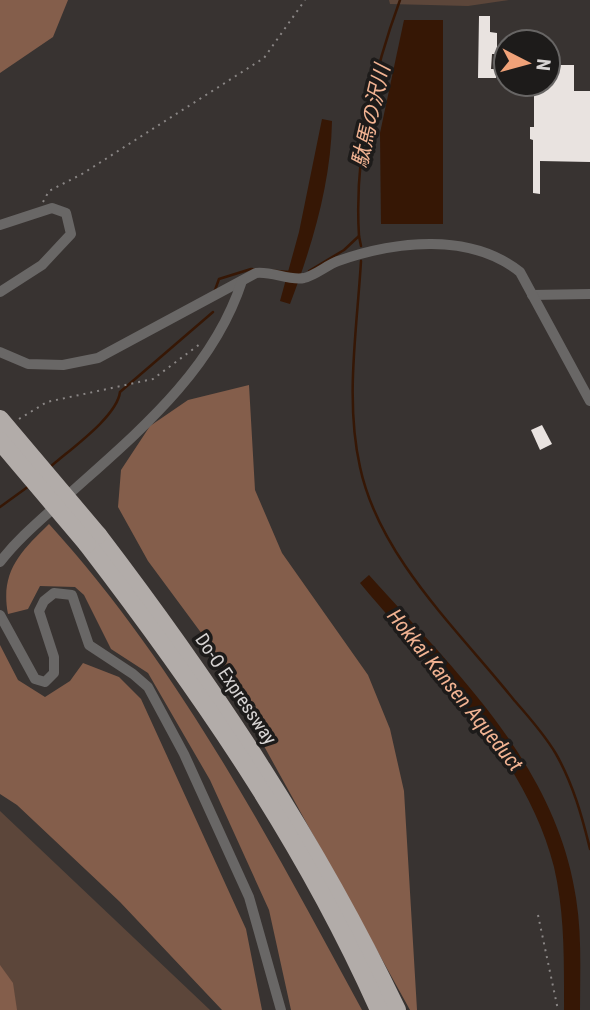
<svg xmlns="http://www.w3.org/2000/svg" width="590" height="1010" font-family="'Roboto Condensed','Noto Sans JP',sans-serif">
	<rect width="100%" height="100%" fill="#383331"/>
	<g fill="#5c463a">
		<path d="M389,0H509L468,6L390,4Z"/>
		<path d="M0,811L210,1010H0Z"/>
	</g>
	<g fill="#845e4b">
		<path d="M0,0H68L53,37L0,73Z"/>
		<path d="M249,385L255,490L282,553L368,675L390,729L404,791L417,1010H410L202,634L148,561L118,507L121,470L150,426L188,400Z"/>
		<path d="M49,524C180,668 270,841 362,1010H291L269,910L210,780L148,673L111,649L84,595L75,587L40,586L28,609L8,614C0,572 20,552 49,524Z"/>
		<path d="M0,645L18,680L45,697L70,681L83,663L119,677L141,699L246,929L262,1010H222L120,902L17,805L0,794Z"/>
		<path d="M0,965L13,983L17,1010H0Z"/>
	</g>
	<g fill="#361705">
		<path d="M404,20H443V224H381L380,133Z"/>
		<path d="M322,119L332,121C331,183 312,246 290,304L280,301L299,232Z"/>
		<path d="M369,575C455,671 556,765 576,898C582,935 580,973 580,1010H564C564,962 565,914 554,867C525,754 432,670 360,583Z"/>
	</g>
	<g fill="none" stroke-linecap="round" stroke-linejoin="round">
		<g stroke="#361705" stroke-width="2.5">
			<path d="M359,236L361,246"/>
			<path d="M361,261C357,329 345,400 360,467C379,557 459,631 514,700C529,717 545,735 556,754C573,784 582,816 590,849"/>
			<path d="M309,271L344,250L359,236C354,155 372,76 400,0"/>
			<path d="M215,290L219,279L251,269L289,272"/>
			<path d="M49,468C69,450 117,417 120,392L213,312"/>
			<path d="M0,507L29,486"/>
		</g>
	</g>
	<g fill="#e9e3e0">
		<path d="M479,16H490V32L497,33V54H492L491,69H496V78H478Z"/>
		<path d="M548,65H574V91H590V162L540,161V194L533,193V140L530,139V127H534V84H548Z"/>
		<path d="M542,425L552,444L540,450L531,430Z"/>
	</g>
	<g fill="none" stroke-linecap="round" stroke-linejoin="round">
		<g stroke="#8a8685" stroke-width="2" stroke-dasharray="2 5" stroke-linecap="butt">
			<path d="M43,202L49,191L82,174L264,58L305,0"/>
			<path d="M19,419L47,402L153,379L200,344"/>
			<path d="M538,915L558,1010"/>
		</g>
		<g stroke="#696766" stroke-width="10">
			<path d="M0,225L52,208L66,213L71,234L42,265L0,292"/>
			<path d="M532,295L590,294"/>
			<path d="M0,352L28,364L63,365L98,358L256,273C272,271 289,281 304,278C316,275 327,265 338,261C395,241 470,232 520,272L590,401"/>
			<path d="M0,562C16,541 37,523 57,505C128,440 211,377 242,281"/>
			<path d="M0,615L35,679L45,682L54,673V657L39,611L44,601L54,593L72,595L89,645L133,674L148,687L184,754L249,897L281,1010"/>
		</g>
		<g stroke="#b2aca9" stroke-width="18">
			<path d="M98,535C213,686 315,839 397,1010"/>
			<path d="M87,544C199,690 304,841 379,1010"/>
		</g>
		<g stroke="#b2aca9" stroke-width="18">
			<path d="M0,419L98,535"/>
			<path d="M0,441L87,544"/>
		</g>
	</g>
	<g text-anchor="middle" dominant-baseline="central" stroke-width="7" stroke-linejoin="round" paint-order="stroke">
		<g font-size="19" fill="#d7d4d3" stroke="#1d1b1a">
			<text transform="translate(236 689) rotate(56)">Do-O Expressway</text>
		</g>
		<g font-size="21" font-style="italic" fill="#f2b392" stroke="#1d1b1a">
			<text transform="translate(371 116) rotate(-77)">駄馬の沢川</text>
			<text transform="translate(455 690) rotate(51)">Hokkai Kansen Aqueduct</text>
		</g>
	</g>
	<g transform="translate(527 63) rotate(96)"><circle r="33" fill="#1d1b1a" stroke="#676564" stroke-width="2"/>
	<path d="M0-5L12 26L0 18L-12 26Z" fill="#f0a279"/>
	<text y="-10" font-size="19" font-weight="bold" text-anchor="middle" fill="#d7d4d3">N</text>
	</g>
</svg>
